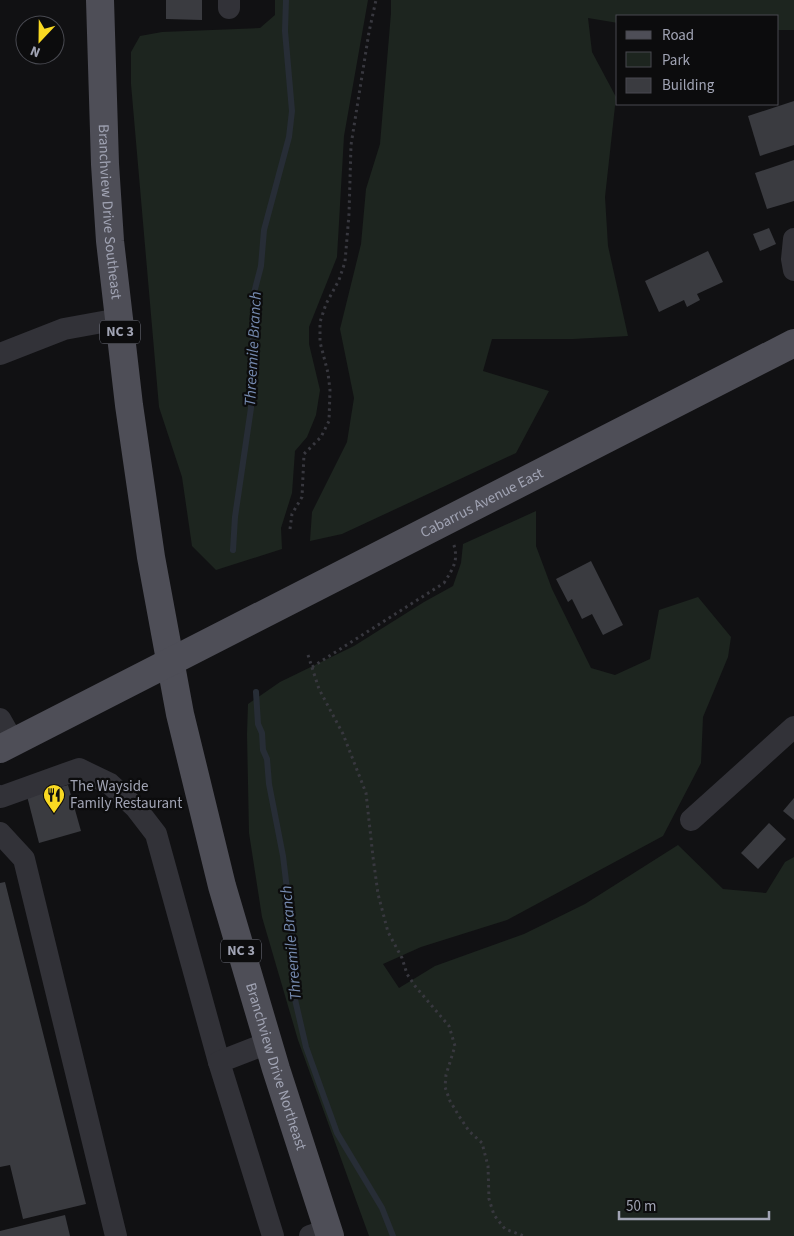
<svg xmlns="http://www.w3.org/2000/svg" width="794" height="1236" font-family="'Source Sans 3',sans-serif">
	<rect width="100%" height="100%" fill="#111113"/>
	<g fill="#1d251f">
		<path d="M275,0H368L344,136L337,257L309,327V344L320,390L316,415L307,437L295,451L292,493L281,528L282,549L216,570L192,546L182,477L159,407L131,84V52L140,36L162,32L260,28L275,15Z"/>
		<path d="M391,0H794V30H778V16H618V23L588,18L592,52L616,97L605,197L608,246L628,336L573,339H492L483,371L549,391L516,453L342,534L310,541L312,512L347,442L354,398L340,329L361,244L366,189L380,144L391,13Z"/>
		<path d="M536,511V546L552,589L591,668L615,675L650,659L659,610L698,597L731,637L728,657L703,717L701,763L663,836L507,920L421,947L383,964L399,988L435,966L524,934L585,904L678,845L723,889L766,893L785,862L794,857V1236H369L298,1040L262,917L249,833L247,734L248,704L280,682L354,646L424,602L453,586L461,563L463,544Z"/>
	</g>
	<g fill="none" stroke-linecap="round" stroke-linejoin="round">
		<g stroke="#272d36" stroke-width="6">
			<path d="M233,550L235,517L251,408L254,293L261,266L264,230L289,137L292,111L285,31L286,0"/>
			<path d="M256,692L258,724L262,733L263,750L267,759L269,784L283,856L292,931L293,947L291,954L294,995L306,1047L337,1133L382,1208L393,1236"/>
		</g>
	</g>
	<g fill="#3a3b40">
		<path d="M166,0H202V20L166,19Z"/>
		<path d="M794,101V145L760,156L748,116Z"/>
		<path d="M794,160V201L767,209L755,173Z"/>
		<path d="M769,228L776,244L760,251L753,234Z"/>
		<path d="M708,251L723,282L697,294L700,300L687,307L684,300L659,312L645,281Z"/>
		<path d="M591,561L623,625L603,635L592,614L582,619L572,599L568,602L556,579Z"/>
		<path d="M68,785L81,831L39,843L27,796Z"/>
		<path d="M794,798V820L783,811Z"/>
		<path d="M769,823L786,839L758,869L741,853Z"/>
		<path d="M5,882L86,1204L23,1219L10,1165L0,1167V883Z"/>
		<path d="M65,1215L70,1236H0V1231Z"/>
	</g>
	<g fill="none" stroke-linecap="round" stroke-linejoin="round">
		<g stroke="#38383f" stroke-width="3" stroke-dasharray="2.5 4" stroke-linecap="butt">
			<path d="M290,529L292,514L302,497L304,454L321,437L329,421L330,390L328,373L320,342V322L326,304L339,280L345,262L349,214L351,145L369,32L376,0"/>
			<path d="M308,655L319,689L343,734L366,793L373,857L378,894L388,932L402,958L407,974L415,986L449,1026L455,1046L446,1075L445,1087L450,1101L459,1116L469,1131L482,1143L488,1166L489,1199L494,1215L505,1229L524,1236"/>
			<path d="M312,667L444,583C454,567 459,560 453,542"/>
		</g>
		<g stroke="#323238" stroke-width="22">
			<path d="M229,0V8"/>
			<path d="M794,239L792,259L794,270"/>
			<path d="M0,354L64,329L119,319"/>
			<path d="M0,719L13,742"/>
			<path d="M0,796L1,797L79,769L110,784L136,808L156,834L219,1062"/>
			<path d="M691,820L794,727"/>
			<path d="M0,833L24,859L116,1236"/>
			<path d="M268,1043L219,1062L273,1236"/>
			<path d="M310,1236L328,1230"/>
		</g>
		<g stroke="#4e4e57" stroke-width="28">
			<path id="s1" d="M100,0L105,164L110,241L129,405L151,557L180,714L222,886L276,1069L330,1236"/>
			<path id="s2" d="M0,749L794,343"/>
		</g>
	</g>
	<defs>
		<g id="restaurant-pin" transform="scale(1.125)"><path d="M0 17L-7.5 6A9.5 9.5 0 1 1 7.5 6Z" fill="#f9d922" stroke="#0c0c0d"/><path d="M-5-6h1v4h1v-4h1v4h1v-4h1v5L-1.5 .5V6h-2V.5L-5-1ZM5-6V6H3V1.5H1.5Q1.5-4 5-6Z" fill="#111"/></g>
	</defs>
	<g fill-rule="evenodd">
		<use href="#restaurant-pin" x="54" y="795"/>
	</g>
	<g text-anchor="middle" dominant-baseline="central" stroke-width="4.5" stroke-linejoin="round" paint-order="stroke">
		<g fill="#0c0c0d" stroke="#747682" stroke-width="1">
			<rect x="100" y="320.5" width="40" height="23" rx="4"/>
			<rect x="221" y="939.5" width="40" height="23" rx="4"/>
		</g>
		<g font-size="14" font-weight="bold" fill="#a1a4b4">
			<text x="120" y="332">NC 3</text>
			<text x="241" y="951">NC 3</text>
		</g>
		<g font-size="15" fill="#a1a4b4" stroke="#0c0c0d">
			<text stroke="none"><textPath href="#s1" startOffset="212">Branchview Drive Southeast</textPath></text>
			<text stroke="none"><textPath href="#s2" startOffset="541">Cabarrus Avenue East</textPath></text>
			<text stroke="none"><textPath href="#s1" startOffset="1085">Branchview Drive Northeast</textPath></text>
		</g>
		<g font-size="15" fill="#a1a4b4" stroke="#0c0c0d" text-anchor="start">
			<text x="70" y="786">The Wayside<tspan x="70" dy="17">Family Restaurant</tspan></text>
		</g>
		<g font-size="16" font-style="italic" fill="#768bb1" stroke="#0c0c0d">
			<text transform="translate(253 349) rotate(-87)">Threemile Branch</text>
			<text transform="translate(291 943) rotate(-95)">Threemile Branch</text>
		</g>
	</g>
	<rect x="616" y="15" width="162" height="90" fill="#0c0c0d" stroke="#484950"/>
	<rect x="626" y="31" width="25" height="8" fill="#4e4e57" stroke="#484950"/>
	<text x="662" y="40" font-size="15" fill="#a1a4b4">Road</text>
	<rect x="626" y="52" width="25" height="15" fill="#1d251f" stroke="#484950"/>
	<text x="662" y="65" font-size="15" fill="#a1a4b4">Park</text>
	<rect x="626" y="78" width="25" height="15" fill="#3a3b40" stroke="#484950"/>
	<text x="662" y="90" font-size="15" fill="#a1a4b4">Building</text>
	<g transform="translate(40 40) rotate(202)"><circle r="24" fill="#0c0c0d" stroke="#484950"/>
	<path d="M0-4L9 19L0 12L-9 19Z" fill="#f9d922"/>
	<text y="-8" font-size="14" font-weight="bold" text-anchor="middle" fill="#a1a4b4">N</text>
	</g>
	<path d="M619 1211v8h150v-8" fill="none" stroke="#a1a4b4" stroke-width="2.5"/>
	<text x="626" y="1211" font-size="15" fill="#a1a4b4" stroke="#0c0c0d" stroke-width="4" paint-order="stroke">50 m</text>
</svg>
